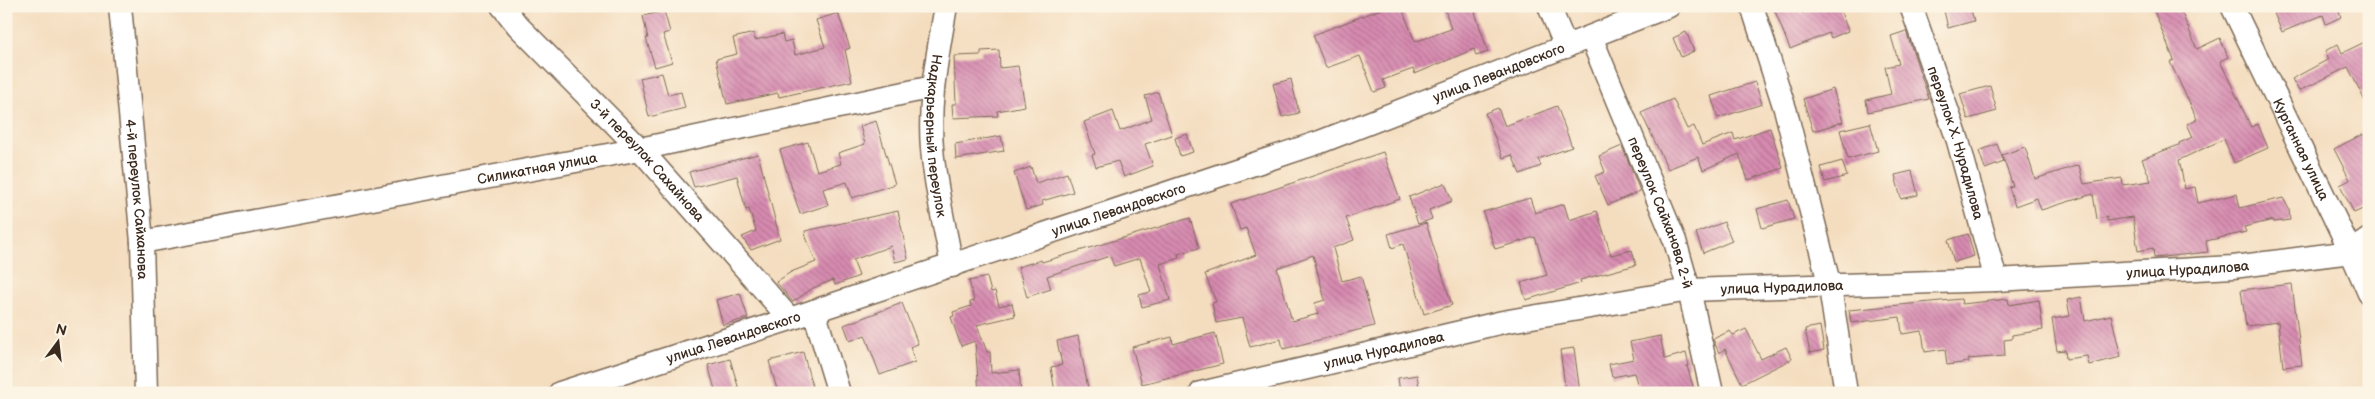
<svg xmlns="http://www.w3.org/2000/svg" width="2375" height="399" font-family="'Balsamiq Sans',sans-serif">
	<defs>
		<pattern id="building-back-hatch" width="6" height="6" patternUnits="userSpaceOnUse" patternTransform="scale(1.25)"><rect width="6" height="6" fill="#d78ab0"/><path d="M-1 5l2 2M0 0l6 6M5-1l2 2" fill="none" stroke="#b0718f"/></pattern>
	</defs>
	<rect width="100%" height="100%" fill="#fcf5e5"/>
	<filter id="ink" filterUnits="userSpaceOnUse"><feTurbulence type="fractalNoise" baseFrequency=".02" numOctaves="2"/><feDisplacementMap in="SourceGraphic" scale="10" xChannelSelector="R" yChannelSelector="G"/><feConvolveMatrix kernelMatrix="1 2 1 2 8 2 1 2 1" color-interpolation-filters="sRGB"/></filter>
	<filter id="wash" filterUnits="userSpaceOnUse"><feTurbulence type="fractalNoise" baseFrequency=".0096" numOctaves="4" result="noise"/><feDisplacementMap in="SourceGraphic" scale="20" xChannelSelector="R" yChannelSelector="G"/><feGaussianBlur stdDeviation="1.12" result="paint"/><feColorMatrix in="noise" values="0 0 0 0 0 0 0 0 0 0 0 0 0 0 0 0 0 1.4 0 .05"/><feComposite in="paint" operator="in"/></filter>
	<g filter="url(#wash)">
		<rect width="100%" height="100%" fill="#f4ddbf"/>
		<g id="blocks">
			<g fill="url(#building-back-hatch)" fill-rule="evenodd">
				<path d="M1389,6H1401L1415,42L1451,29L1444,6H1473L1488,52L1476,56L1474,49L1415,74L1413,69L1383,80L1386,88L1374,92L1360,56L1326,68L1313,35Z"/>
				<path d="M1773,6H1799L1802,13L1821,6H1839L1848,31L1831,38L1829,33L1790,49Z"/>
				<path d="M1943,6H1970L1974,21L1948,28Z"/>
				<path d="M2152,6H2179L2197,49L2220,38L2228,57L2220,61L2251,127L2258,124L2268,148L2234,163L2224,139L2179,160L2185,189L2195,187L2198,203L2237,194L2240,208L2283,198L2289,209L2290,220L2274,222L2273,220L2244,227L2246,232L2206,241L2208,252L2154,258L2153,248L2138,251L2133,217L2107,221V217L2097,219L2093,194L2041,210L2037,198L2015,206L2009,187L2013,186L2002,155L2025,147L2035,179L2079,165L2084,184L2122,178L2123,185L2151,181L2142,159L2179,145V143L2193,137L2187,124L2197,119L2170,62L2174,60Z"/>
				<path d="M2286,6H2343L2344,7L2338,9L2341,17L2326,24L2323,15L2282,32L2273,11Z"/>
				<path d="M664,11L670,32L663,34L672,62L655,67L646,38H648L643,16Z"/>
				<path d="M838,13L850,48L845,50L852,81L779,97L778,93L727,104L716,59L737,54L733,38L754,33L755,40L782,34L784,42L792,40L795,55L825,47L816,20Z"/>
				<path d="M1906,31L1929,99L1868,112L1866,100L1891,94L1885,67L1899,64L1891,36Z"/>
				<path d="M1686,32L1694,51L1681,57L1673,38Z"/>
				<path d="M2369,40V109L2348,67L2299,91L2292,79L2329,59L2325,51L2338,44L2342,53Z"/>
				<path d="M999,50L1000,68L1018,66L1025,106L997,111L998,116L953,118L952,104H956L954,56L981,55V51Z"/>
				<path d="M662,73L668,95L681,92L685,108L649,117L640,78Z"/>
				<path d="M1291,79L1299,113L1282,117L1273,84Z"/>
				<path d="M1755,82L1762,104L1718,118L1711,96Z"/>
				<path d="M1990,86L1997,111L1968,119L1960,94Z"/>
				<path d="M1833,89L1843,122L1813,131L1803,99Z"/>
				<path d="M1158,92L1172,135L1145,144L1153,166L1124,177L1118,161L1096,167L1092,155L1095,154L1084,122L1113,111L1120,131L1152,119L1145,96Z"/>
				<path d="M1673,99L1687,129L1694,126L1702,145L1733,133L1735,140L1770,128L1783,168L1748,180L1739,154L1703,170L1698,157L1668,169L1641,113Z"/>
				<path d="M1557,106L1572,147L1538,159L1541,166L1520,174L1512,155L1503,158L1485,113L1498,108L1505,126Z"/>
				<path d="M876,121L895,184L852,198L847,182L823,189L828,205L800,214L780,150L808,142L817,171L841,164L838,153L865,144L860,126Z"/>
				<path d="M1870,123L1878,151L1848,159L1840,130Z"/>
				<path d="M1187,134L1193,152L1180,156L1175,138Z"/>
				<path d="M2363,134L2369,145V206L2354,213L2340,185L2350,180L2334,149Z"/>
				<path d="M1001,136L1004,151L956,159L955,144Z"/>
				<path d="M1997,144L2004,162L1985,169L1979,151Z"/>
				<path d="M1622,146L1640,191L1608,205L1595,176L1605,172L1599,156Z"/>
				<path d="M1383,152L1400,199L1346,218L1354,240L1333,248L1342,281L1361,276L1374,326L1283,349L1281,339L1250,347L1242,318L1216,323L1212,303L1216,302L1205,274L1256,255L1246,228L1240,230L1231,204ZM1313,255L1325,300L1315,303L1318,314L1292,321L1277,268Z"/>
				<path d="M758,154L780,239L751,250L742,237L756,231L749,209L746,210L737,176L694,187L689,172Z"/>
				<path d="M1842,161L1847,176L1825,182L1821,167Z"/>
				<path d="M1031,167L1036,183L1067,173L1073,192L1042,201L1043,205L1026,210L1014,173Z"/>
				<path d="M1912,171L1918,195L1901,199L1895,175Z"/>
				<path d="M1445,183L1452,201L1429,210L1432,219L1418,224L1409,197Z"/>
				<path d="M1530,198L1535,213L1564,204L1569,220L1597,211L1611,255L1632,250L1636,265L1580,280L1581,283L1526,300L1521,283L1547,275L1535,237L1495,249L1483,212Z"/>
				<path d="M1788,200L1794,219L1762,228L1757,209Z"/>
				<path d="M898,211L908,259L895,262L891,246L853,260L859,276L835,285L833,280L813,288L793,302L776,282L791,272L816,262L806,237L805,231Z"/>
				<path d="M1190,218L1199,248L1178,254L1179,258L1160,264L1170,300L1142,307L1139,295L1151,292L1140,258L1114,266L1110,256L1047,276L1051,289L1027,297L1018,267L1041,260L1042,262Z"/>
				<path d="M1724,222L1732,241L1703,253L1696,233Z"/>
				<path d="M1426,223L1452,305L1424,314L1403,244L1392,248L1388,234Z"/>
				<path d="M1968,234L1974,256L1954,262L1948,240Z"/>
				<path d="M987,277L991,292L995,291L999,306L1012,303L1015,316L977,325L987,352H990L991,373L1019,370L1021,393H979L975,341L961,346L951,317L954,316L953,312L971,306L970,302L974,301L969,281Z"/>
				<path d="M2292,284L2302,365L2283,367L2278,322L2246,326L2241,290Z"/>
				<path d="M740,293L748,318L723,325L716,300Z"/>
				<path d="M2081,297L2085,321L2111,315L2121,357L2089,365L2087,356L2066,359L2065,350L2057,351L2052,319L2070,316L2067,300Z"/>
				<path d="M1961,299L1962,304L2008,299L2009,305L2039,300L2043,330L2012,335V339L2004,340L2005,356L1968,359L1969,362L1947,365L1945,349L1925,352L1922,331L1902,334L1900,317L1851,323L1849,310Z"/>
				<path d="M902,303L918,344L910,347L915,362L880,375L865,335L850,341L844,325Z"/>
				<path d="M1820,326L1824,350L1810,353L1805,329Z"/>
				<path d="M1746,329L1761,359L1786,347L1792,359L1742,384L1725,349L1719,353L1713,339L1730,331L1733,335Z"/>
				<path d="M1215,333L1223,364L1142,384L1132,347L1172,337L1173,344Z"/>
				<path d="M1078,336L1089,393H1055L1051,367L1062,365L1057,341Z"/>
				<path d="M1660,336L1665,359L1686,353L1689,366H1687L1695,393H1640L1634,373L1612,377L1609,364L1634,359L1630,342Z"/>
				<path d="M1574,348L1580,393H1566L1560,350Z"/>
				<path d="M803,352L813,390L802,393H778L769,361Z"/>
				<path d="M730,359L740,393H716L708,365Z"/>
				<path d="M1417,375L1420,393H1400L1398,378Z"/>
			</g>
		</g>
	</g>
	<g filter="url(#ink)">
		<use href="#blocks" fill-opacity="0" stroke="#7c6956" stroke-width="1"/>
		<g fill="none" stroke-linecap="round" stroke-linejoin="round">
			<g stroke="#7c6956" stroke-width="25">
				<g id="minor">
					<path id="s1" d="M120,6L142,242L146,393"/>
					<path id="s2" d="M502,6L518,26L640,149L790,319"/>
					<path id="s3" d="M946,6C938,53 928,100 932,148C935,187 945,227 952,266"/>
					<path d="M1549,6L1566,47"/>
					<path d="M1752,6L1786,112L1830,287L1846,393"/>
					<path id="s4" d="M1911,6L1958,141L1996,280"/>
					<path id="s5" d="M2232,6L2351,252L2369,293"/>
					<path id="s6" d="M1591,37L1675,241L1689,290L1712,393"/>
					<path id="s7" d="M142,242L640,149L933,87"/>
					<path d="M814,311L839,393"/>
					<path id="s8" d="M560,393L790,319L1320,142L1669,6"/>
					<path id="s9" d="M1201,393L1503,322L1689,290L1996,280L2233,267L2351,252L2369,239"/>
				</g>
			</g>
			<use href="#minor" stroke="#fff" stroke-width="22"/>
		</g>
	</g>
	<g text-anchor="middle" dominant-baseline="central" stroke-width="4" stroke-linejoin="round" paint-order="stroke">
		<g font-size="14" fill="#3b2a1e" stroke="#fcf5e5">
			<text stroke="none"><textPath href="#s8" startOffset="992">улица Левандовского</textPath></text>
			<text stroke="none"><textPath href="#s3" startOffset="131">Надкарьерный переулок</textPath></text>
			<text stroke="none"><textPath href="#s4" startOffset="144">переулок Х. Нурадилова</textPath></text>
			<text stroke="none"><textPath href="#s5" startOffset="159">Курганная улица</textPath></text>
			<text stroke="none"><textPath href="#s2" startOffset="212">3-й переулок Сахайнова</textPath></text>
			<text stroke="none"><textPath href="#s7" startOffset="402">Силикатная улица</textPath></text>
			<text stroke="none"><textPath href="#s1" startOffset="194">4-й переулок Сайханова</textPath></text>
			<text stroke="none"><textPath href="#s8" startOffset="588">улица Левандовского</textPath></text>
			<text stroke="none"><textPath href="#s6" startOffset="189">переулок Сайханова 2-й</textPath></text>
			<text stroke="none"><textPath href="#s9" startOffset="998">улица Нурадилова</textPath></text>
			<text stroke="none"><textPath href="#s9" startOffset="592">улица Нурадилова</textPath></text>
			<text stroke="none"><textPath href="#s8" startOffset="182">улица Левандовского</textPath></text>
			<text stroke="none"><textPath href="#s9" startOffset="188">улица Нурадилова</textPath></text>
		</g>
	</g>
	<rect width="2375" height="399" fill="none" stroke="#fcf5e5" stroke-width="25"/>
	<g transform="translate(58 342) rotate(15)" stroke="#fcf5e5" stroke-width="4" paint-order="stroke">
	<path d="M0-4L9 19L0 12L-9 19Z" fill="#3b2a1e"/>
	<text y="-8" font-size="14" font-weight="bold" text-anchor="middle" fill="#3b2a1e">N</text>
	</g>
</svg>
